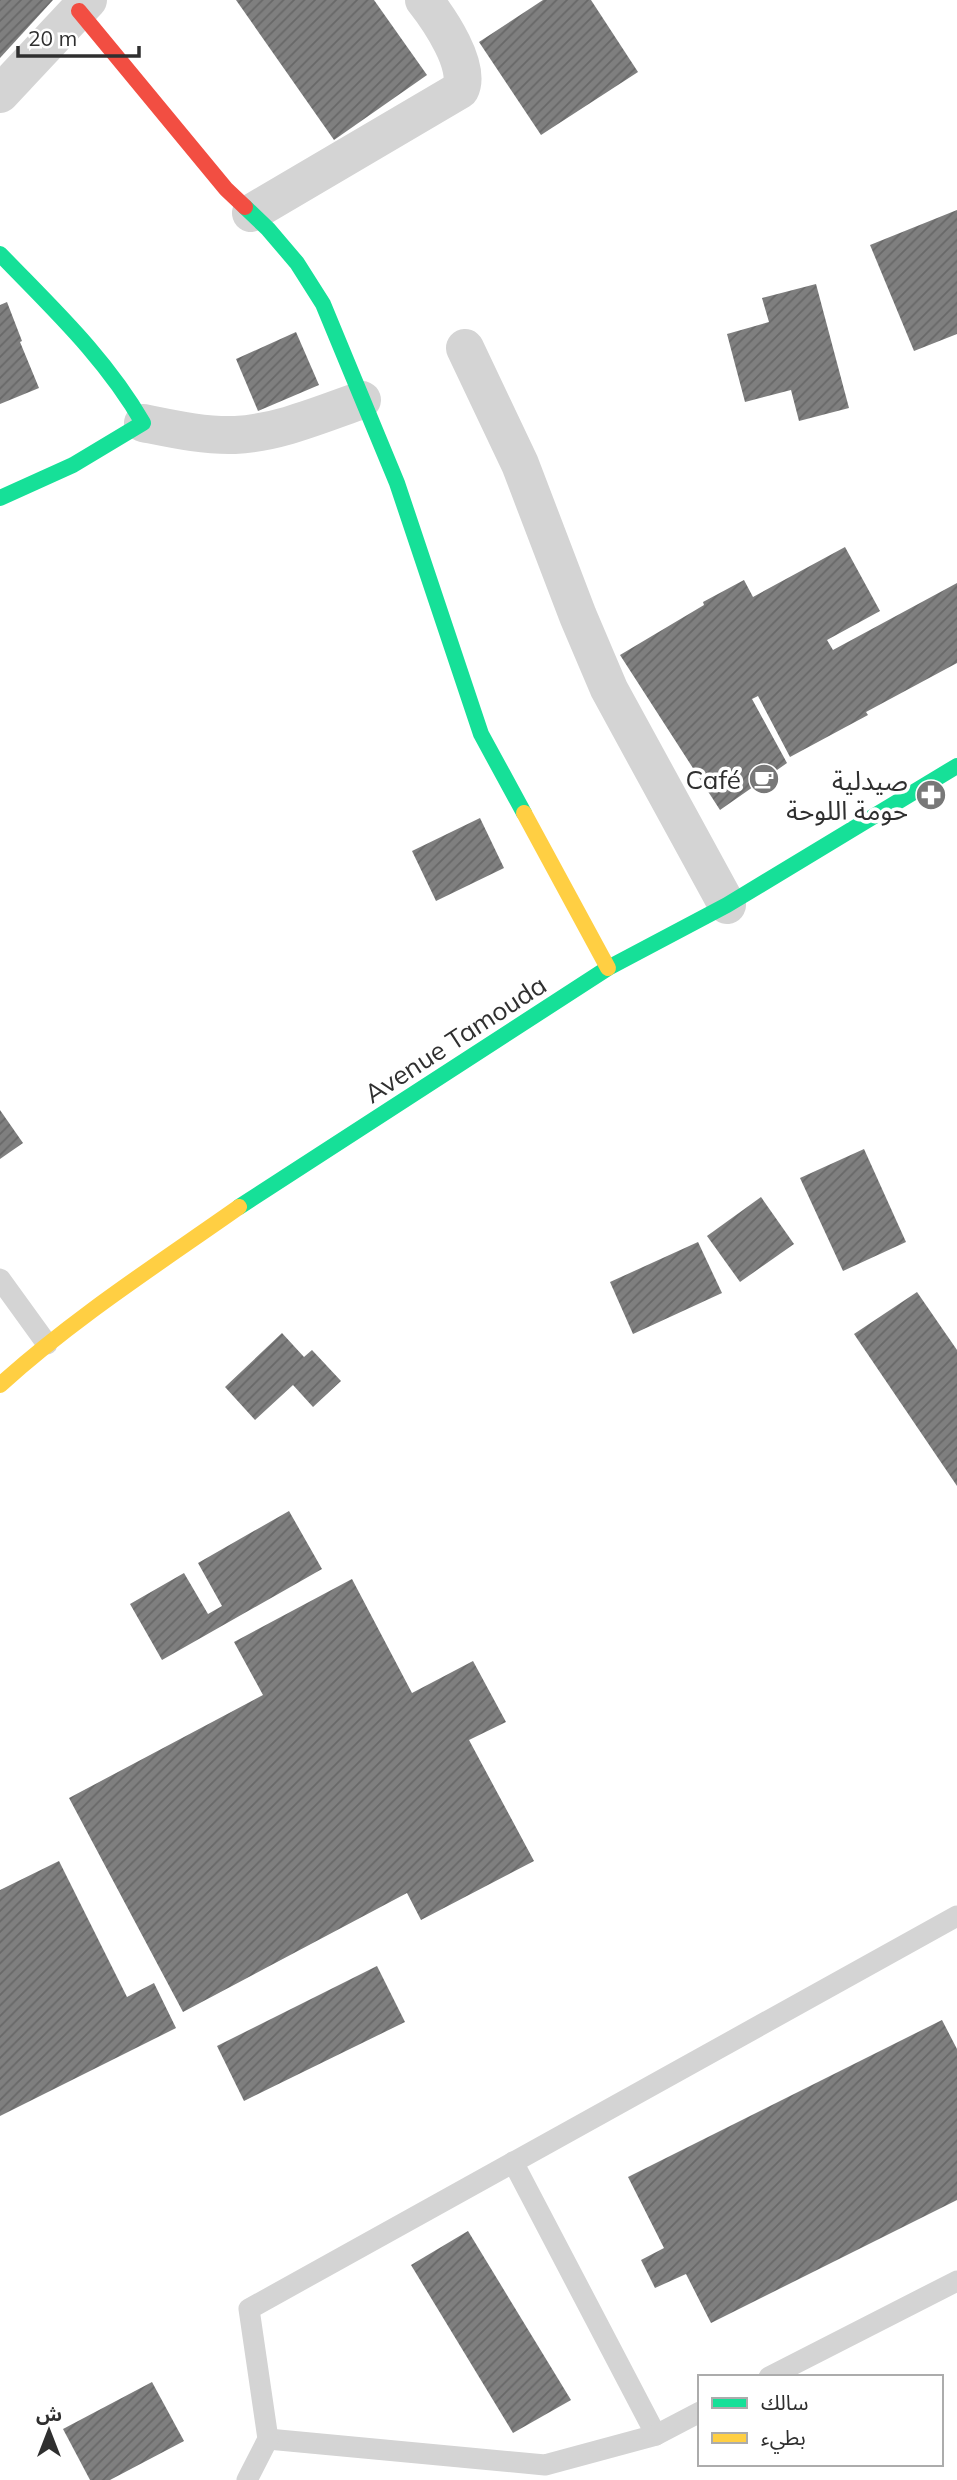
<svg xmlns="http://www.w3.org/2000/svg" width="957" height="2480" font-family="Mulish,'Noto Sans Arabic',sans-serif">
	<defs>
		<pattern id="building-hatch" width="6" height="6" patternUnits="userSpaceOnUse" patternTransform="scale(1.75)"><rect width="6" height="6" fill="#7f7f7f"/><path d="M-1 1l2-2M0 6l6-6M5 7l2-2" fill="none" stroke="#686868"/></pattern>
	</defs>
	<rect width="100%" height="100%" fill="#fff"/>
	<g fill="url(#building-hatch)">
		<path d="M0,0H53L0,58Z"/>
		<path d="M236,0H374L427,75L334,140Z"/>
		<path d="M543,0H591L638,72L541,135L479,42Z"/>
		<path d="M957,210V334L914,351L870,245Z"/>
		<path d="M816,284L849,408L799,421L791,390L745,402L727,334L769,322L762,298Z"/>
		<path d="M7,302L22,341L20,342L39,388L0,404V305Z"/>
		<path d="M296,332L319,385L258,411L236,359Z"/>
		<path d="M845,547L880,611L827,640L833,650L957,583V663L866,712L868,715L790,757L758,696L752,699L787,763L720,810L620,655L704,605L703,602L744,580L753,597Z"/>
		<path d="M480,818L504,868L436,901L412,851Z"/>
		<path d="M0,1110L23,1143L0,1159Z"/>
		<path d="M864,1149L906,1242L843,1271L800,1178Z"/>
		<path d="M761,1197L794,1244L740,1282L707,1236Z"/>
		<path d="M698,1242L722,1293L633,1334L610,1282Z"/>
		<path d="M917,1292L957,1350V1486L854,1334Z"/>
		<path d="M282,1333L304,1357L312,1350L341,1381L313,1407L293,1385L255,1420L225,1387Z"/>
		<path d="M289,1511L322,1569L162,1660L130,1604L184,1573L208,1614L222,1606L198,1563Z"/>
		<path d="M352,1579L412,1693L473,1661L506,1722L469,1740L534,1861L421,1920L407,1893L183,2012L69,1798L263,1695L234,1642Z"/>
		<path d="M59,1861L127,1997L154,1983L176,2028L0,2116V1890Z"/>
		<path d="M377,1966L405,2022L244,2101L217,2046Z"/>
		<path d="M942,2020L957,2049V2200L711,2323L686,2274L655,2288L641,2260L664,2248L628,2177Z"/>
		<path d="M468,2231L571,2400L513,2433L411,2265Z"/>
		<path d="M152,2382L184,2441L110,2480H90L63,2429Z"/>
	</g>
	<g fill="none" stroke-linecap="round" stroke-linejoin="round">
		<g stroke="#d4d4d4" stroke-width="21">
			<path d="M0,1279L47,1344"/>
			<path d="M513,2162L656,2435"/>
			<path d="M769,2377L957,2281"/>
			<path d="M268,2439L545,2465L656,2435L700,2412"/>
			<path d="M247,2480L268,2439L249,2309L957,1916"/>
		</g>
		<g stroke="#d4d4d4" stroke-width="38">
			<path d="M0,94L88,0"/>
			<path d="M251,213L460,90C472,67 439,19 424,0"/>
			<path d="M465,348L520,464L578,616L609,689L727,905"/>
			<path d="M143,423C173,429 204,436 235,435C278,433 322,414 362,400"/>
		</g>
		<g stroke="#16e098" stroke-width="16">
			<path d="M245,207L268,229L297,263L323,304L397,483L481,734L524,813"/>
			<path d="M0,254C52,308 105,357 143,423L73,465L0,498"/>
			<path d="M239,1207L608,968L727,905L957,766"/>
		</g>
		<g stroke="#ffcf43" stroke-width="16">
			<path d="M524,813L608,968"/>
			<path d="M0,1385C74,1318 158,1264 239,1207"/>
		</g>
		<path stroke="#f24e42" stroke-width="16" d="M79,11L226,189L245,207"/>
	</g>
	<defs>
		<g id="cafe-disc" transform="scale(1.575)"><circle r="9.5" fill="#787878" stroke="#fff"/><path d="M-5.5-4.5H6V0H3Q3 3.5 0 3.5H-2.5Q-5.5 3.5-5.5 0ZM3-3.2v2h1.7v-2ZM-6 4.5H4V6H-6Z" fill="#fff"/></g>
		<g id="pharmacy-disc" transform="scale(1.575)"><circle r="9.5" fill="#787878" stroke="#fff"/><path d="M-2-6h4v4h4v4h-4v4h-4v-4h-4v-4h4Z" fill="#fff"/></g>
	</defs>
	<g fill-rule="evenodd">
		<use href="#cafe-disc" x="764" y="779"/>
		<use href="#pharmacy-disc" x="931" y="795"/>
	</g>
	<g text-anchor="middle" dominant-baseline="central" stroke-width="7" stroke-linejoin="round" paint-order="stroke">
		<g font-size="26" fill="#2f2f2f" stroke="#fff" text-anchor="end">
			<text x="741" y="779">Café</text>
			<text x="908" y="780">صيدلية<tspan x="908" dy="30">حومة اللوحة</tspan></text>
		</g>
		<g font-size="26" fill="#2f2f2f" stroke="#fff">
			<text transform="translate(455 1039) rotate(-33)">Avenue Tamouda</text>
		</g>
	</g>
	<rect x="698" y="2375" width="245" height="91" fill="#ffffff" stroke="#acacac" stroke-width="2"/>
	<rect x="712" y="2398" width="35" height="10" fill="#16e098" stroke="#acacac" stroke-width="2"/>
	<text x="761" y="2410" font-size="21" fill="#2f2f2f">سالك</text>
	<rect x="712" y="2433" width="35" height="10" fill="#ffcf43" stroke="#acacac" stroke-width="2"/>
	<text x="761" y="2445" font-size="21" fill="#2f2f2f">بطيء</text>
	<g transform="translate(49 2431)" stroke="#ffffff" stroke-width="5" paint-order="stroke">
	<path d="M0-5L12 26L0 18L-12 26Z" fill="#2f2f2f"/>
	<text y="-10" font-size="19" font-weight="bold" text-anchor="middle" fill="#2f2f2f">ش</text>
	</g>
	<path d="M18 46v10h121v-10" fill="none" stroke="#2f2f2f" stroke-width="3.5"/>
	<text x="28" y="46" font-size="21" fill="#2f2f2f" stroke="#ffffff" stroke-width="5" paint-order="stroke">20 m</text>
</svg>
